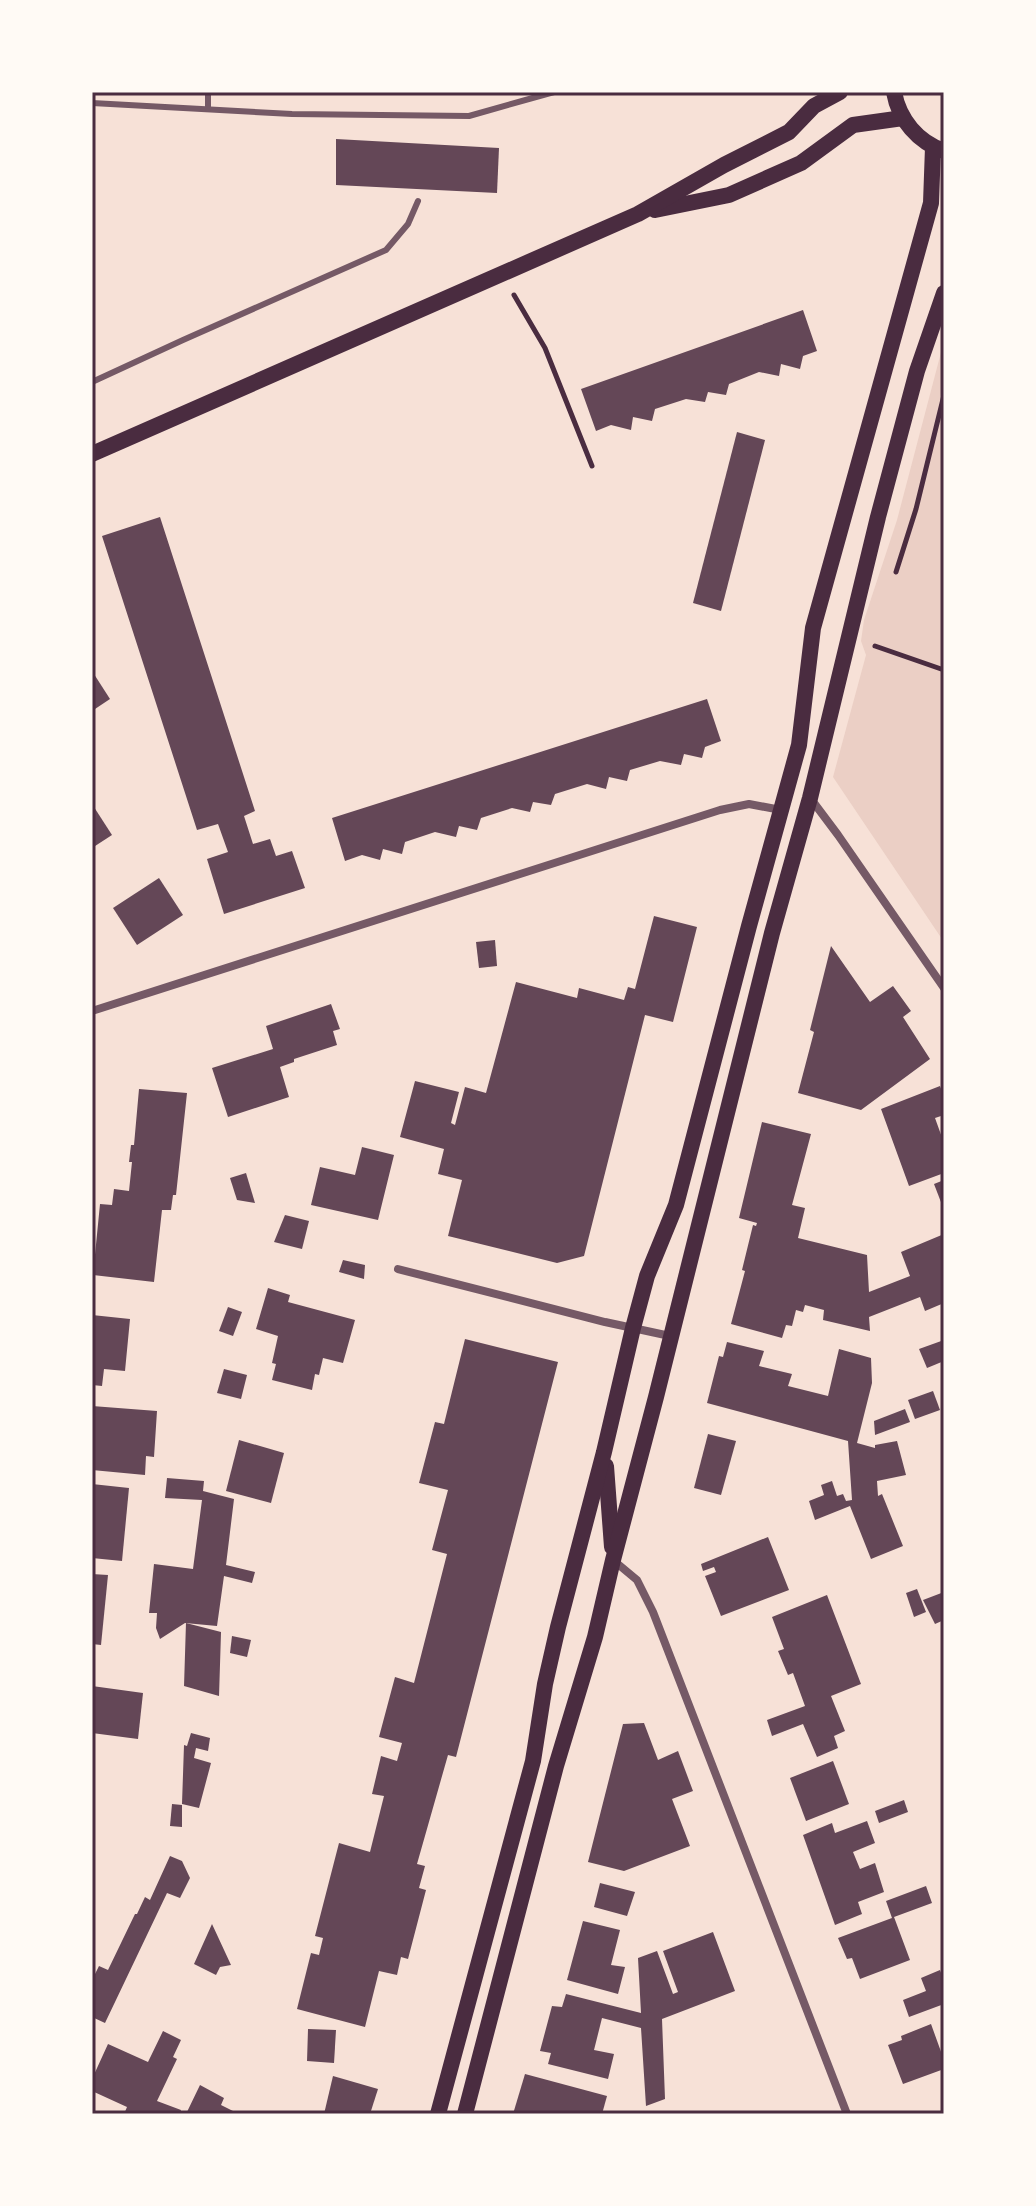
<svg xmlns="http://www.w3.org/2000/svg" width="1036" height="2206" font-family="'Fira Sans',sans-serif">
	<rect width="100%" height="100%" fill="#f7e1d7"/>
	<path fill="#ebcfc5" d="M944,341V942L833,777L866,655L861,641L864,620L897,520Z"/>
	<g fill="#644757">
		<path d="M336,139L499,148L497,193L336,185Z"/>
		<path d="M803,310L817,351L803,356L800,369L781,364L779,376L759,372L729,384L726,395L708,392L705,402L686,399L655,409L652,421L633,417L631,430L611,425L596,431L581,389Z"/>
		<path d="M737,432L765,440L721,611L693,603Z"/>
		<path d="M160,517L255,811L244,816L253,844L270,839L276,856L292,851L305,888L224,914L207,859L228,852L218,824L197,830L102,536Z"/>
		<path d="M92,671L110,699L92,711Z"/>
		<path d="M707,699L721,741L705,747L702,758L684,754L681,765L660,761L630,770L627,781L609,777L606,789L587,784L555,794L551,805L533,802L530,812L512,808L481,818L477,830L459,826L456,837L435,832L405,842L402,854L383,849L380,860L362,855L345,861L332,818Z"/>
		<path d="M92,804L112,835L92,848Z"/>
		<path d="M159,878L183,915L137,945L113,908Z"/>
		<path d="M654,916L697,927L673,1022L645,1015L584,1256L557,1263L448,1236L462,1180L438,1174L444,1149L400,1137L415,1081L459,1092L451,1123L455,1125L465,1087L486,1093L516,982L577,998L579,988L624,1000L628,987L635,989Z"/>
		<path d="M495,940L497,966L479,968L476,942Z"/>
		<path d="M831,946L870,1002L893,986L911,1011L903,1017L930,1059L861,1110L798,1093L814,1032L810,1030Z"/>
		<path d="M331,1004L340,1029L333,1031L337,1045L294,1059V1062L280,1067L289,1097L228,1117L212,1068L273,1049L266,1026Z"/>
		<path d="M940,1086L944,1097V1115L935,1118L944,1143V1173L909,1186L881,1109Z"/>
		<path d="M139,1089L187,1093L176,1195H173L171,1210H162L154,1282L93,1275L100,1204L112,1205L114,1189L129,1191L132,1162H129L131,1145H134Z"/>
		<path d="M762,1122L811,1134L792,1205L805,1208L798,1238L867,1255L869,1292L910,1276L901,1252L944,1234V1303L925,1311L920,1297L869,1317L870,1331L823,1320L824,1310L805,1305L803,1312L796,1310L792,1326L786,1325L782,1338L731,1324L745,1271L742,1270L753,1225L756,1226L757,1223L739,1218Z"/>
		<path d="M362,1147L394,1155L378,1220L311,1205L320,1167L355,1175Z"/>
		<path d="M246,1173L255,1203L237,1200L230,1178Z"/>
		<path d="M944,1180V1210L934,1184Z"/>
		<path d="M285,1215L309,1221L302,1249L274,1242Z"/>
		<path d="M343,1260L365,1265L364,1279L339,1272Z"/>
		<path d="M268,1288L290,1295L288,1302L355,1320L343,1363L323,1358L319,1375L315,1374L312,1390L272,1380L276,1364L272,1363L278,1336L256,1329Z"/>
		<path d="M228,1307L242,1312L233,1336L219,1331Z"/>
		<path d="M92,1315L130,1319L125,1371L104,1369L102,1386L92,1385Z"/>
		<path d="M465,1339L558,1362L456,1757L448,1755L417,1864L425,1866L419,1888L426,1890L408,1959L401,1957L397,1975L379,1971L365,2027L297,2009L311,1953L319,1955L323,1938L315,1936L339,1843L370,1852L384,1796L372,1794L381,1756L397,1761L402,1743L379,1737L395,1677L414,1683L447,1554L432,1550L448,1490L419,1483L435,1422L444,1424Z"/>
		<path d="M944,1340V1361L927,1368L919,1349Z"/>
		<path d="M727,1342L764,1351L759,1366L792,1374L788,1386L828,1396L839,1349L871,1358L872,1383L857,1443L875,1448V1445L897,1441L906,1475L877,1481L878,1496L882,1494L903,1546L871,1559L850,1506L815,1520L809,1501L824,1495L821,1485L832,1481L837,1496L843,1494L846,1501L852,1500L848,1441L707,1403L719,1356L723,1357Z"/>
		<path d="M224,1369L247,1375L241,1399L217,1393Z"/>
		<path d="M933,1391L940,1410L915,1419L908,1400Z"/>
		<path d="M92,1406L157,1411L154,1457L146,1456L145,1475L92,1470V1451H94L95,1434H92Z"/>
		<path d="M905,1409L910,1422L875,1435L874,1421Z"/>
		<path d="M708,1434L736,1441L721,1495L694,1488Z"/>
		<path d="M239,1440L284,1453L271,1503L226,1491Z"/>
		<path d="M167,1478L204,1481L203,1491L234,1499L226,1565L255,1572L252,1583L224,1576L217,1626L185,1623L160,1639L156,1628L157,1613H149L154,1564L193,1569L202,1500L165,1498Z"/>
		<path d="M92,1484L129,1488L122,1561L92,1558Z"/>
		<path d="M768,1537L789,1590L721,1616L705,1576L716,1572L714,1567L703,1571L701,1564Z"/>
		<path d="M92,1574L108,1575L101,1645L92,1644Z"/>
		<path d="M917,1589L926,1612L914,1617L906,1593Z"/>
		<path d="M944,1592V1620L935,1624L923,1600Z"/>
		<path d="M827,1595L861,1684L831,1696L845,1731L834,1736L838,1748L817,1757L803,1724L772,1736L767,1720L805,1706L793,1673L788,1675L778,1651L784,1649L772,1617Z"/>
		<path d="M186,1623L221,1632L219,1696L184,1686Z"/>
		<path d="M232,1636L251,1640L247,1657L230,1653Z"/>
		<path d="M92,1686L143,1693L138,1739L92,1733Z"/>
		<path d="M644,1723L658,1760L678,1751L693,1791L672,1799L690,1846L624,1871L588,1862L623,1724Z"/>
		<path d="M191,1733L210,1738L208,1751L196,1748L194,1758L211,1763L199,1808L182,1804L184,1745L187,1746Z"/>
		<path d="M833,1761L849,1804L806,1821L790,1778Z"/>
		<path d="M904,1800L908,1812L879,1823L875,1811Z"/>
		<path d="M172,1804L182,1805V1827L170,1826Z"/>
		<path d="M867,1821L875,1843L853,1852L860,1869L875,1863L884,1892L858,1902L862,1914L835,1925L803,1835L832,1823L835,1833Z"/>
		<path d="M170,1856L182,1861L190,1878L180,1898L167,1893L105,2023L92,2017L95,2010L92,2008V1980L99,1966L108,1970L135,1914H137L145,1897L150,1900Z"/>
		<path d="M600,1883L635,1892L627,1916L594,1907Z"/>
		<path d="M926,1886L932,1903L894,1917L910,1960L860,1979L852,1958L847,1959L838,1938L892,1918L886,1901Z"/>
		<path d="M583,1921L620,1930L611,1965L625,1967L618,1994L567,1980Z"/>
		<path d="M212,1924L231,1965L220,1967L216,1975L194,1964Z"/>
		<path d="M713,1932L735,1991L662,2019L665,2099L646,2106L641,2028L602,2018L594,2050L614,2054L608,2079L548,2064L551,2053L540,2051L552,2006L562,2007L566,1994L641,2013L638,1958L657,1951L673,1994L678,1992L663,1951Z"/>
		<path d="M940,1970L944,1981V2004L909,2017L903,2000L926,1991L921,1978Z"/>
		<path d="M931,2024L944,2060V2069L903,2084L888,2045L902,2040L901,2036Z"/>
		<path d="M308,2029L336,2030L334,2063L307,2061Z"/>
		<path d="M163,2031L181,2040L173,2057L177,2059L157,2101L181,2110L180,2114H124L127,2107L92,2091V2079L108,2044L148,2062Z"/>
		<path d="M525,2074L607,2096L602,2114H513Z"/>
		<path d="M333,2076L378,2089L370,2114H324Z"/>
		<path d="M200,2085L224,2098L221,2105L239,2114H186Z"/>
	</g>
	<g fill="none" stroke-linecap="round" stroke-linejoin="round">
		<g stroke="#4a2c40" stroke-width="5">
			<path d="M514,295L545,348L592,466"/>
			<path d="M896,572L916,509L944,395"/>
			<path d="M875,646L944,670"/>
		</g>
		<g stroke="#755966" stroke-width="6">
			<path d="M92,103L292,114L469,116L554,92"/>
			<path d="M208,109V92"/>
			<path d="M92,382L183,340L386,250L408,224L418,201"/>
		</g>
		<g stroke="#755966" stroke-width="8">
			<path d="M811,799L838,835L944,988"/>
			<path d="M92,1011L720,810L749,804L781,810"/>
			<path d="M398,1269L605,1322L670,1336"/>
			<path d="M613,1560L637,1580L653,1612L847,2114"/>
		</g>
		<g stroke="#4a2c40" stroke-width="16">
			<path d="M894,92C899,120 918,142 944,151"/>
			<path d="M655,210L729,195L801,163L853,125L903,118"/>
			<path d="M92,454L638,214L724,165L789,132L814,106L840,92"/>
			<path d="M606,1466L612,1547"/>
			<path d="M438,2114L533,1761L545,1684L558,1627L604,1452L633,1328L647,1276L676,1205L749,926L799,745L813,628L931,203L933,147"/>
			<path d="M465,2114L556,1766L595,1637L613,1560L656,1397L772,933L810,798L878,517L917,371L944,293"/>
		</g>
	</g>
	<rect width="1036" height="2206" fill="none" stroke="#fffaf5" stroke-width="188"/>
	<rect x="94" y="94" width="848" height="2018" fill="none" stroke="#4a2c40" stroke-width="3"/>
</svg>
